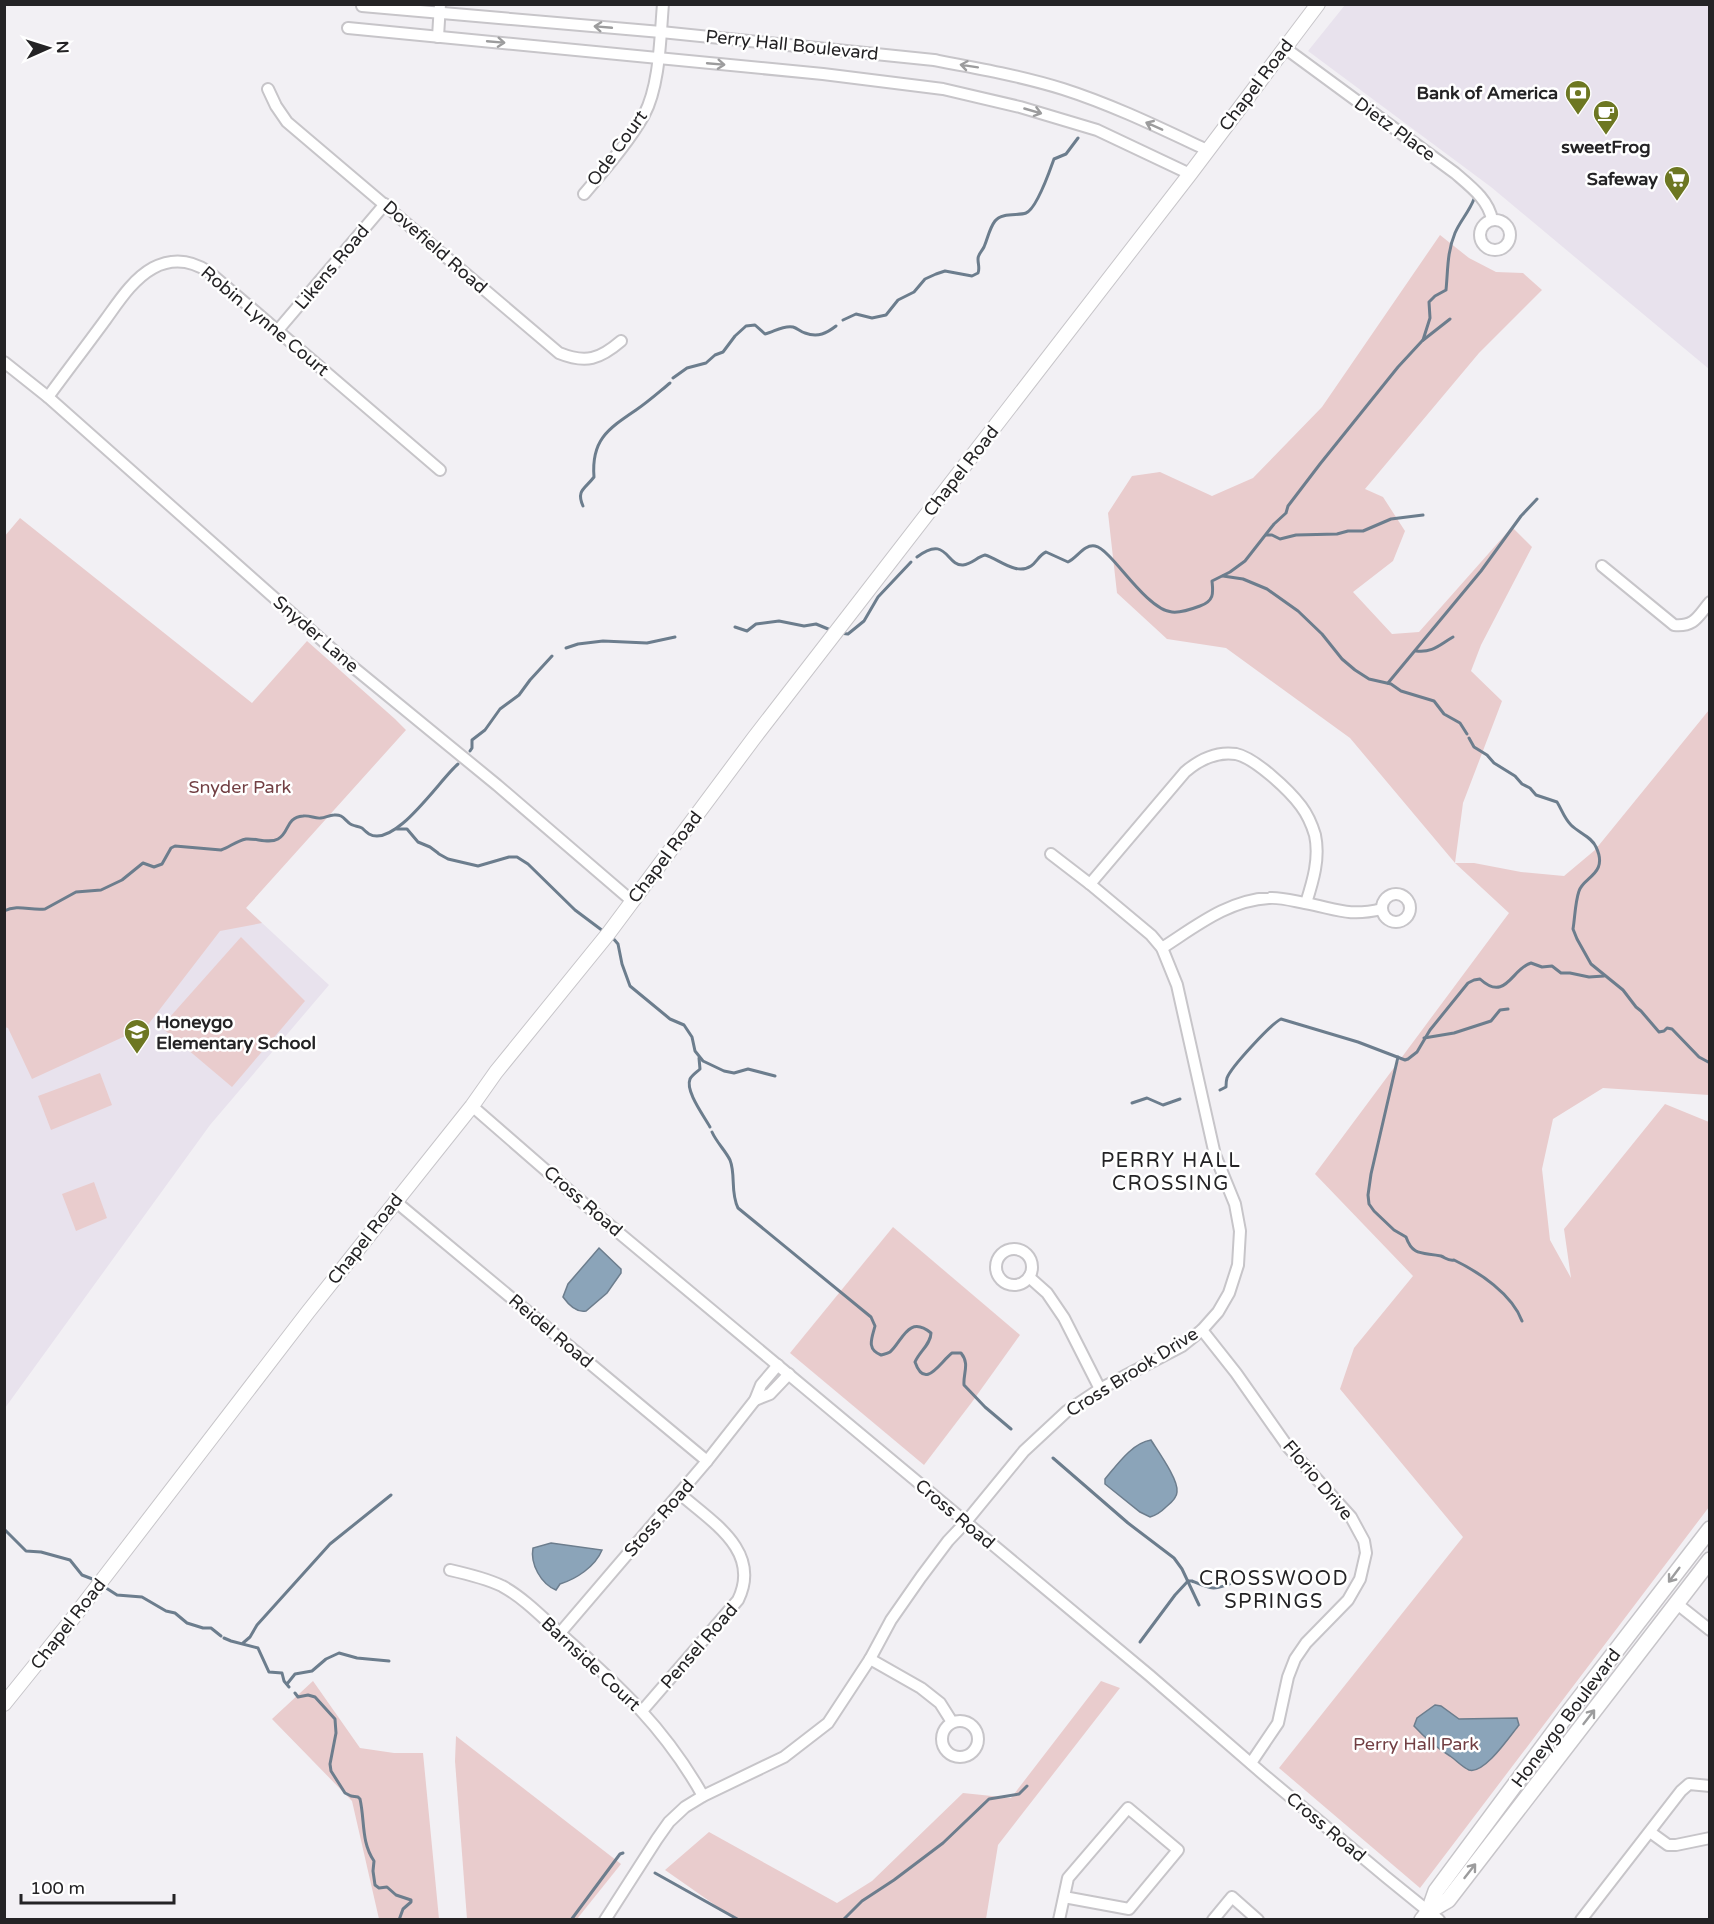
<svg xmlns="http://www.w3.org/2000/svg" width="1714" height="1924" font-family="'Varela Round',sans-serif">
	<rect width="100%" height="100%" fill="#f2f0f4"/>
	<g fill="#e8e2ed">
		<path d="M1345,5H1709V369L1491,187L1308,51Z"/>
		<path d="M5,861L246,908L329,985L210,1125L5,1408Z"/>
	</g>
	<g fill="#e9cccd">
		<path d="M1440,235L1469,258L1496,272L1523,273L1542,290L1479,353L1365,489L1383,497L1405,531L1393,561L1353,592L1392,634L1419,632L1512,527L1532,547L1481,645L1471,671L1502,701L1463,803L1455,863H1474L1521,872L1564,876L1595,850L1709,710V1095L1603,1088L1553,1119L1542,1169L1550,1240L1571,1278L1564,1229L1665,1104L1709,1122V1507L1420,1888L1279,1768L1463,1537L1340,1389L1354,1348L1413,1276L1315,1174L1509,913L1455,863L1350,738L1226,648L1167,639L1117,593L1108,513L1132,476L1160,472L1212,496L1253,478L1322,407Z"/>
		<path d="M20,518L252,703L307,641L395,719L406,730L246,908L262,923L220,931L147,1026L32,1079L8,1028L4,1027V537Z"/>
		<path d="M241,937L305,1001L232,1087L161,1027Z"/>
		<path d="M100,1073L112,1105L51,1130L38,1096Z"/>
		<path d="M94,1182L107,1218L76,1231L62,1194Z"/>
		<path d="M893,1227L1020,1335L972,1402L924,1465L790,1353Z"/>
		<path d="M313,1681L360,1748L394,1753H423L439,1919H379L352,1801L272,1719Z"/>
		<path d="M1101,1681L1120,1688L998,1845L986,1919H735L665,1870L709,1832L837,1903L872,1881L963,1793L1011,1798Z"/>
		<path d="M456,1736L621,1864L577,1919H467L455,1761Z"/>
	</g>
	<g fill="#8ba4b9" stroke="#6c7d8d" stroke-width="1.5">
		<path d="M599,1248L621,1269V1273L607,1293L586,1311C576,1313 568,1304 563,1297L568,1284Z"/>
		<path d="M1151,1440C1157,1450 1179,1480 1177,1492C1177,1498 1171,1503 1166,1507C1161,1512 1157,1515 1150,1517L1140,1512L1105,1484V1479C1117,1465 1132,1443 1151,1440Z"/>
		<path d="M551,1543L602,1550C595,1567 576,1579 560,1584L556,1590C541,1584 530,1564 533,1548Z"/>
		<path d="M1435,1705L1441,1706L1459,1719L1517,1718L1519,1725C1510,1736 1484,1775 1469,1770C1462,1767 1456,1760 1450,1756C1437,1748 1425,1738 1414,1726L1417,1718Z"/>
	</g>
	<g fill="none" stroke-linecap="round" stroke-linejoin="round">
		<g stroke="#6c7d8d" stroke-width="3">
			<path d="M843,320L856,314L872,318L886,315L898,300L914,292L925,279L936,274L945,271L972,276L978,273C980,268 978,265 978,259C978,254 982,251 984,247C988,238 989,229 995,221C1002,212 1019,216 1026,213C1037,209 1050,170 1054,159L1066,154L1078,138"/>
			<path d="M1423,340L1430,318L1429,302L1435,296L1446,290C1448,270 1447,252 1455,233C1460,221 1469,212 1474,199"/>
			<path d="M673,378L687,368L706,363L715,355L723,352L735,336L746,326L755,325L765,334C774,332 783,325 793,327C797,328 801,332 805,333C818,338 827,333 836,326"/>
			<path d="M583,506C576,490 585,489 594,477C591,440 608,429 636,410C648,402 659,392 670,383"/>
			<path d="M1266,535H1272L1280,539L1296,535L1337,534L1348,531H1363L1391,519L1423,515"/>
			<path d="M917,557C947,534 946,566 963,565C972,564 977,557 985,555C999,559 1016,576 1031,566C1037,562 1039,555 1046,552L1068,562C1077,558 1084,544 1095,546C1101,547 1106,553 1110,557C1124,571 1152,611 1172,612C1180,613 1192,609 1200,606C1215,601 1213,592 1212,581L1230,572L1245,561L1274,524L1286,513L1288,506L1320,464L1398,367L1422,341L1450,319"/>
			<path d="M1223,576L1243,579L1267,589L1298,611L1322,634L1342,659L1355,670L1369,679L1391,684L1401,691L1434,701L1444,714L1460,723L1467,734"/>
			<path d="M735,627L747,631L756,624L779,621L804,626L816,624L833,631"/>
			<path d="M839,633L848,634L864,621L878,597L911,562"/>
			<path d="M566,648L578,644L603,641L647,643L675,637"/>
			<path d="M1416,651C1433,653 1439,645 1453,637"/>
			<path d="M1388,683L1481,571L1521,516L1537,499"/>
			<path d="M1469,738L1474,747L1487,755L1494,763L1515,776L1522,784L1530,788L1536,795L1557,802C1562,810 1564,818 1571,825C1579,833 1592,837 1596,847C1609,874 1583,877 1579,891C1575,903 1575,917 1573,929L1577,939L1591,964L1623,990L1636,1007L1641,1011L1659,1032L1664,1031L1667,1028L1672,1029L1699,1057L1710,1063"/>
			<path d="M470,751L472,748V740L485,730L500,709L519,695L530,680L552,656"/>
			<path d="M397,829H407L418,842L430,847L438,853"/>
			<path d="M439,854L448,859L478,866L509,857H517L528,864L575,910L603,931"/>
			<path d="M4,911C18,904 31,911 45,909L76,892L101,890L122,880L143,863L154,867L162,864L171,848L175,846L221,850C230,847 236,841 246,839C256,838 269,844 278,839C290,832 285,818 303,816C310,815 315,819 321,818C325,818 329,815 334,815C342,814 344,819 349,823C352,826 358,826 362,828C364,830 366,832 369,834C395,849 440,779 458,764"/>
			<path d="M612,937L618,944L622,964L630,986L670,1019L684,1025L692,1037L695,1051L703,1061L724,1071L734,1073L748,1069L775,1076"/>
			<path d="M1424,1038L1454,1033L1491,1021L1500,1010L1508,1009"/>
			<path d="M1398,1057L1371,1174L1368,1195L1369,1204L1374,1211L1394,1230L1406,1237C1413,1257 1423,1252 1441,1256C1446,1258 1448,1261 1454,1260C1479,1272 1512,1294 1522,1321"/>
			<path d="M699,1058L700,1069C697,1072 692,1075 690,1079C685,1091 704,1116 710,1127"/>
			<path d="M1220,1090L1226,1087C1226,1084 1226,1081 1227,1078C1231,1067 1271,1024 1281,1019L1358,1042L1405,1060L1408,1059L1417,1052L1430,1030L1468,983L1474,980L1480,979C1506,1003 1512,968 1531,963L1542,967L1552,966L1561,973H1570L1589,977L1604,976"/>
			<path d="M1132,1103L1147,1098L1163,1105L1180,1099"/>
			<path d="M712,1132C717,1143 725,1150 730,1160C736,1175 730,1192 738,1208L871,1317L875,1326C872,1338 866,1349 881,1355C884,1354 887,1354 890,1352C902,1342 908,1314 931,1333C931,1344 919,1352 915,1362C925,1391 940,1362 952,1353H961C970,1364 963,1373 964,1385L985,1407L1011,1429"/>
			<path d="M1053,1458L1128,1523L1174,1558L1182,1569L1199,1605"/>
			<path d="M4,1529L26,1551L41,1552L70,1560L82,1575L95,1580"/>
			<path d="M1188,1581H1192C1211,1589 1214,1591 1234,1582"/>
			<path d="M103,1586L117,1595L142,1597L166,1611L175,1613L187,1623L203,1628H211L221,1636"/>
			<path d="M224,1638L231,1641L258,1648L269,1672L282,1673L284,1681L289,1687"/>
			<path d="M1140,1642L1175,1595L1188,1581"/>
			<path d="M243,1643L250,1637L257,1625L330,1544L391,1495"/>
			<path d="M287,1684L295,1674L312,1671L326,1659L339,1653L357,1658L389,1661"/>
			<path d="M295,1693L298,1697L308,1695L315,1697L335,1719L336,1733L330,1764L331,1771L345,1793L351,1796L358,1797L360,1799C365,1821 361,1842 374,1861L373,1871L375,1885L379,1888L387,1887L396,1895L411,1900V1902L403,1909L399,1920"/>
			<path d="M655,1873L739,1920"/>
			<path d="M571,1920L620,1854L623,1853"/>
			<path d="M843,1920L862,1901L894,1880L943,1843L989,1799L1019,1794L1027,1786"/>
		</g>
		<g stroke="#c7c5c9" stroke-width="14">
			<g id="minor">
				<path d="M362,6L661,32L934,60C977,68 1021,76 1063,89C1113,105 1160,128 1207,150"/>
				<path d="M348,28L823,74L943,89L1020,107L1097,130L1190,174"/>
				<path d="M438,37L440,4"/>
				<path d="M1285,48L1455,173C1470,186 1489,200 1492,220"/>
				<path d="M268,89L276,106L287,122L559,353C586,364 600,359 621,341"/>
				<path d="M584,194C605,169 628,143 644,115C660,85 660,38 663,4"/>
				<circle cx="1495" cy="235" r="15"/>
				<path d="M278,330L385,204"/>
				<path d="M4,362L48,397L342,658L497,785L632,901"/>
				<path d="M48,397C67,371 87,345 106,319C119,301 133,279 153,268C172,258 191,260 209,272L440,470"/>
				<path d="M1602,566L1674,625C1695,627 1698,616 1710,602"/>
				<path d="M1090,884L1185,772C1200,759 1216,751 1236,754C1255,758 1289,790 1301,806C1307,814 1312,825 1315,835C1320,858 1313,881 1306,903"/>
				<circle cx="1396" cy="908" r="14"/>
				<path d="M1162,948C1195,927 1228,900 1269,898C1280,897 1294,901 1305,903C1337,909 1348,917 1382,909"/>
				<path d="M472,1106L588,1207L1149,1675L1263,1774L1386,1877L1439,1920"/>
				<path d="M395,1201L707,1461"/>
				<circle cx="1014" cy="1267" r="18"/>
				<path d="M1029,1277L1047,1293L1064,1318L1100,1389"/>
				<path d="M1202,1330L1236,1373L1288,1447L1351,1517L1364,1541L1366,1553L1360,1579L1348,1600L1306,1643L1295,1659L1288,1677L1278,1723L1251,1763"/>
				<path d="M755,1400L770,1394L789,1374"/>
				<path d="M450,1570C468,1574 485,1578 502,1586C524,1598 543,1618 562,1635C619,1686 665,1728 703,1796"/>
				<path d="M1676,1603L1710,1630"/>
				<path d="M560,1633L707,1461L755,1400L761,1385L778,1365"/>
				<path d="M870,1659L921,1688L940,1703L952,1722"/>
				<path d="M642,1711L738,1600C762,1551 712,1522 680,1494"/>
				<circle cx="960" cy="1739" r="18"/>
				<path d="M1650,1832L1668,1845H1676L1710,1838"/>
				<path d="M605,1920L657,1839L669,1822L685,1807L703,1796L784,1757L828,1723L870,1659L891,1620L921,1577L948,1541L965,1523L1024,1451L1067,1411L1100,1389L1182,1346L1202,1330L1218,1312L1229,1293L1238,1265L1240,1231L1235,1204L1215,1155L1177,985L1162,948L1151,935L1090,884L1051,854"/>
				<path d="M1059,1920L1068,1878L1128,1808L1178,1850L1129,1909L1064,1897"/>
				<path d="M1213,1920L1232,1897L1258,1920"/>
				<path d="M1581,1920L1681,1791L1689,1784L1710,1786"/>
			</g>
		</g>
		<g stroke="#c7c5c9" stroke-width="16">
			<path id="tertiary" d="M4,1704L70,1622L308,1312L472,1106L496,1072L608,934L754,738L1190,174L1318,4"/>
		</g>
		<g stroke="#c7c5c9" stroke-width="18">
			<g id="secondary">
				<path d="M1429,1911L1448,1900L1710,1560"/>
				<path d="M1422,1920L1429,1911L1436,1891L1568,1713L1710,1529"/>
			</g>
		</g>
		<use href="#minor" stroke="#fff" stroke-width="10"/>
		<use href="#tertiary" stroke="#fff" stroke-width="14"/>
		<use href="#secondary" stroke="#fff" stroke-width="15"/>
	</g>
	<defs><path id="oneway-shaft" d="M-6 0H5M1.5-3L5.5 0L1.5 3" fill="none" stroke-width="1.6" stroke-linecap="round" stroke-linejoin="round" transform="scale(1.5)"/></defs>
	<g stroke="#9c9c9d">
		<use href="#oneway-shaft" transform="translate(603 27) rotate(-175)"/>
		<use href="#oneway-shaft" transform="translate(496 42) rotate(5)"/>
		<use href="#oneway-shaft" transform="translate(716 64) rotate(5)"/>
		<use href="#oneway-shaft" transform="translate(969 66) rotate(-171)"/>
		<use href="#oneway-shaft" transform="translate(1033 111) rotate(16)"/>
		<use href="#oneway-shaft" transform="translate(1154 126) rotate(-156)"/>
		<use href="#oneway-shaft" transform="translate(1674 1575) rotate(127)"/>
		<use href="#oneway-shaft" transform="translate(1589 1717) rotate(-52)"/>
		<use href="#oneway-shaft" transform="translate(1470 1871) rotate(-52)"/>
	</g>
	<defs>
		<g id="bank-pin" transform="scale(1.35)"><path d="M0 17L-7.5 6A9.5 9.5 0 1 1 7.5 6Z" fill="#6d7722" stroke="#fff"/><path d="M-6-4H6V4H-6ZM0-2.3a2.3 2.3 0 1 0 0 4.6a2.3 2.3 0 1 0 0-4.6Z" fill="#fff"/></g>
		<g id="cafe-pin" transform="scale(1.35)"><path d="M0 17L-7.5 6A9.5 9.5 0 1 1 7.5 6Z" fill="#6d7722" stroke="#fff"/><path d="M-5.5-4.5H6V0H3Q3 3.5 0 3.5H-2.5Q-5.5 3.5-5.5 0ZM3-3.2v2h1.7v-2ZM-6 4.5H4V6H-6Z" fill="#fff"/></g>
		<g id="supermarket-pin" transform="scale(1.35)"><path d="M0 17L-7.5 6A9.5 9.5 0 1 1 7.5 6Z" fill="#6d7722" stroke="#fff"/><path d="M-6-5.5h2.5l.6 2H6L4.5 2H-2.5L-4.4-4H-6ZM-1.5 3.2a1.3 1.3 0 1 0 .1 0ZM3 3.2a1.3 1.3 0 1 0 .1 0Z" fill="#fff"/></g>
		<g id="school-pin" transform="scale(1.35)"><path d="M0 17L-7.5 6A9.5 9.5 0 1 1 7.5 6Z" fill="#6d7722" stroke="#fff"/><path d="M0-5L7-2L0 1L-7-2ZM-4 1L0 2.5L4 1V4Q0 6-4 4Z" fill="#fff"/></g>
	</defs>
	<g fill-rule="evenodd">
		<use href="#bank-pin" x="1578" y="93"/>
		<use href="#cafe-pin" x="1606" y="113"/>
		<use href="#supermarket-pin" x="1677" y="179"/>
		<use href="#school-pin" x="137" y="1032"/>
	</g>
	<g text-anchor="middle" dominant-baseline="central" stroke-width="5" stroke-linejoin="round" paint-order="stroke">
		<g font-size="18" fill="#242325" stroke="#fff">
			<text transform="translate(792 45) rotate(6)">Perry Hall Boulevard</text>
			<text transform="translate(1256 85) rotate(-53)">Chapel Road</text>
			<text transform="translate(1395 129) rotate(36)">Dietz Place</text>
			<text transform="translate(617 148) rotate(-54)">Ode Court</text>
			<text transform="translate(435 247) rotate(41)">Dovefield Road</text>
			<text transform="translate(332 267) rotate(-50)">Likens Road</text>
			<text transform="translate(265 321) rotate(40)">Robin Lynne Court</text>
			<text transform="translate(961 471) rotate(-52)">Chapel Road</text>
			<text transform="translate(316 634) rotate(41)">Snyder Lane</text>
			<text transform="translate(665 857) rotate(-53)">Chapel Road</text>
			<text transform="translate(583 1201) rotate(41)">Cross Road</text>
			<text transform="translate(365 1239) rotate(-52)">Chapel Road</text>
			<text transform="translate(551 1331) rotate(40)">Reidel Road</text>
			<text transform="translate(1132 1372) rotate(-32)">Cross Brook Drive</text>
			<text transform="translate(1318 1480) rotate(50)">Florio Drive</text>
			<text transform="translate(955 1514) rotate(40)">Cross Road</text>
			<text transform="translate(659 1518) rotate(-49)">Stoss Road</text>
			<text transform="translate(68 1624) rotate(-52)">Chapel Road</text>
			<text transform="translate(699 1646) rotate(-49)">Pensel Road</text>
			<text transform="translate(591 1664) rotate(43)">Barnside Court</text>
			<text transform="translate(1566 1718) rotate(-53)">Honeygo Boulevard</text>
			<text transform="translate(1326 1827) rotate(40)">Cross Road</text>
		</g>
		<g font-size="18" font-weight="bold" fill="#242325" stroke="#fff" text-anchor="end">
			<text x="1558" y="93">Bank of America</text>
			<text x="1606" y="147" text-anchor="middle">sweetFrog</text>
			<text x="1658" y="179">Safeway</text>
			<text x="156" y="1022" text-anchor="start">Honeygo<tspan x="156" dy="21">Elementary School</tspan></text>
		</g>
		<g font-size="18" fill="#723f43" stroke="#fff">
			<text x="240" y="787">Snyder Park</text>
			<text x="1416" y="1744">Perry Hall Park</text>
		</g>
		<g font-size="20" letter-spacing="1.5" fill="#242325" stroke="#fff">
			<text x="1171" y="1161">PERRY HALL<tspan x="1171" dy="23">CROSSING</tspan></text>
			<text x="1274" y="1579">CROSSWOOD<tspan x="1274" dy="23">SPRINGS</tspan></text>
		</g>
	</g>
	<rect width="1714" height="1924" fill="none" stroke="#242325" stroke-width="12"/>
	<g transform="translate(48 48) rotate(87)" stroke="#ffffff" stroke-width="4.5" paint-order="stroke">
	<path d="M0-4.5L10 22L0 15L-10 22Z" fill="#242325"/>
	<text y="-9" font-size="16" font-weight="bold" text-anchor="middle" fill="#242325">N</text>
	</g>
	<path d="M21 1894v9h153v-9" fill="none" stroke="#242325" stroke-width="3"/>
	<text x="30" y="1894" font-size="18" fill="#242325" stroke="#ffffff" stroke-width="4.5" paint-order="stroke">100 m</text>
</svg>
